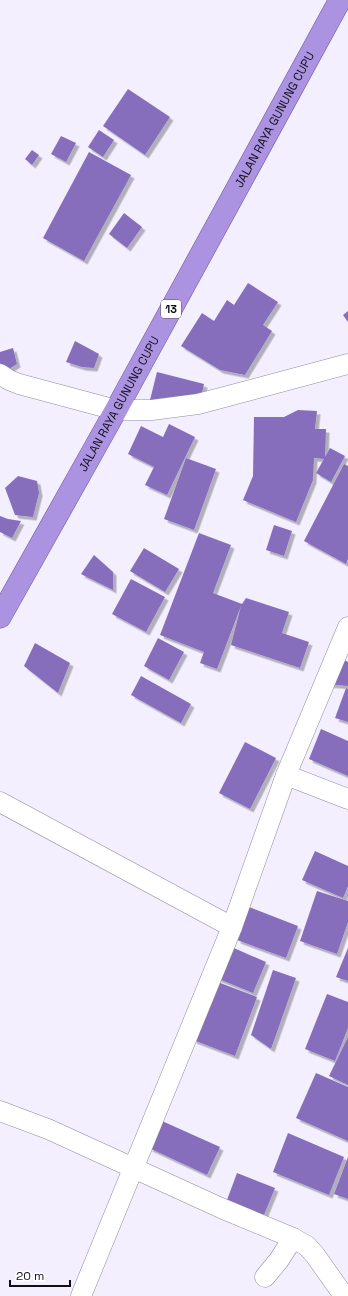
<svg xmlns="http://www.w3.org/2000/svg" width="348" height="1296" font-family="'Space Grotesk',sans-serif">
	<defs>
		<filter id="shadow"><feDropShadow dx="3.5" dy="3.5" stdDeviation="0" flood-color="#0004"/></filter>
	</defs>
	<rect width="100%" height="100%" fill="#f3effe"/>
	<g fill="#866ebd" filter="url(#shadow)">
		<path d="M128,89L170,117L145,155L103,126Z"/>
		<path d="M99,130L114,140L103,157L88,147Z"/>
		<path d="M61,136L76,143L66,162L51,154Z"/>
		<path d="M32,150L39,155L32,165L25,159Z"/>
		<path d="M89,152L131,175L84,261L43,238Z"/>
		<path d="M124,213L142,227L127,248L109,234Z"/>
		<path d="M248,283L278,302L263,325L272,331L245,375L220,370L181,346L202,313L214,321L227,300L234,305Z"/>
		<path d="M348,311V322L343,315Z"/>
		<path d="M75,341L99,354L94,368L82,367L66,362Z"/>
		<path d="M13,348L17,364L6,371L0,363V352Z"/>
		<path d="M157,372L204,384L201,397L163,403L150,400Z"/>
		<path d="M298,410L317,411L315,429H326L325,459L314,458L313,480L296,522L243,500L253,476L254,417H284Z"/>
		<path d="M169,424L195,437L167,495L145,485L154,467L128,454L141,426L163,437Z"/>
		<path d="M330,448L345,456L331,482L316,473Z"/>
		<path d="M186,458L216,469L194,530L164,519Z"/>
		<path d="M344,464L348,466V559L346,564L304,541Z"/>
		<path d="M18,476L37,481L39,493L33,517L15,515L5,488Z"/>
		<path d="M0,516L8,519L21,521L12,538L0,532Z"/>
		<path d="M274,525L292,531L284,556L266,550Z"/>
		<path d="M199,533L231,545L213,593L242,604L246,598L289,612L282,633L309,642L300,668L231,645L241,606L217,669L200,663L204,652L160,635Z"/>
		<path d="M144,548L179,569L165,592L130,571Z"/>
		<path d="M94,555L113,572V590L81,574Z"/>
		<path d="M131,579L165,597L146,632L112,614Z"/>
		<path d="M158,638L184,652L169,680L144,666Z"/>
		<path d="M35,643L70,663L58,693L24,666Z"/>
		<path d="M341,658L348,662V686L327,684Z"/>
		<path d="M141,676L191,704L181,723L131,695Z"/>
		<path d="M346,688L348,689V722L335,718Z"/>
		<path d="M321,729L348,741V776L309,759Z"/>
		<path d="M245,742L276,758L250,809L219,793Z"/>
		<path d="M315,851L348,866V886L343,898L302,880Z"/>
		<path d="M317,891L348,901V922L337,954L300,941Z"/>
		<path d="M249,907L298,926L286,958L237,940Z"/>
		<path d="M227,945L266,962L253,993L214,977Z"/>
		<path d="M348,948V981L336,977Z"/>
		<path d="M273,970L296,978L271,1049L251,1035Z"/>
		<path d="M215,981L257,997L235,1056L193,1040Z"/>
		<path d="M327,994L348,1002V1028L335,1061L305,1049Z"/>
		<path d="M348,1037V1085L329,1076Z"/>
		<path d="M316,1073L348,1087V1141L296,1118Z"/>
		<path d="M162,1121L220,1147L207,1175L149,1148Z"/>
		<path d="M288,1133L344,1157L329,1195L273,1172Z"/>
		<path d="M348,1157V1199L334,1194Z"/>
		<path d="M237,1173L275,1188L264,1215L227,1200Z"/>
	</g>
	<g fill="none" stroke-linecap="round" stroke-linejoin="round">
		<g stroke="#908c9d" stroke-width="21">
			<g id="minor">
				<path d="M0,374L9,380L19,384L116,410H152L198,404L348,364"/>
				<path d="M286,775L348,799"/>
				<path d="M0,802L232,927"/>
				<path d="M0,1111L48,1129L221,1208L293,1238L307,1246L315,1255L344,1296"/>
				<path d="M265,1277L279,1260L293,1238"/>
				<path d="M81,1296L232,927L286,775L348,627"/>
			</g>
		</g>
		<g stroke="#685395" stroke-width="23">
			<g id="trunk">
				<path id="s1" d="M0,617L116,410L340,0"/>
			</g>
		</g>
		<use href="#minor" stroke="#fff" stroke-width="20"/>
		<use href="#trunk" stroke="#ac93e2" stroke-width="22"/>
	</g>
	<g text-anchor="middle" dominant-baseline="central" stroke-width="3" stroke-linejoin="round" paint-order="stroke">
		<rect fill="#fff" stroke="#58575b" stroke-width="1" x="161" y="300" width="20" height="18" rx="3"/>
		<g font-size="11" font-weight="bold" fill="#110f15">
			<text x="171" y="309">13</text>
		</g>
		<g font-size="12" fill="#110f15" stroke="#fff">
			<text stroke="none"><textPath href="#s1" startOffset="568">JALAN RAYA GUNUNG CUPU</textPath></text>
			<text stroke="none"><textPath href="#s1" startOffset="244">JALAN RAYA GUNUNG CUPU</textPath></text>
		</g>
	</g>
	<path d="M10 1280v6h60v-6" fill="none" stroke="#110f15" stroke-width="2"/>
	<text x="16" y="1280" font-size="12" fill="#110f15" stroke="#ffffff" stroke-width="3" paint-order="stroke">20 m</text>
</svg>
